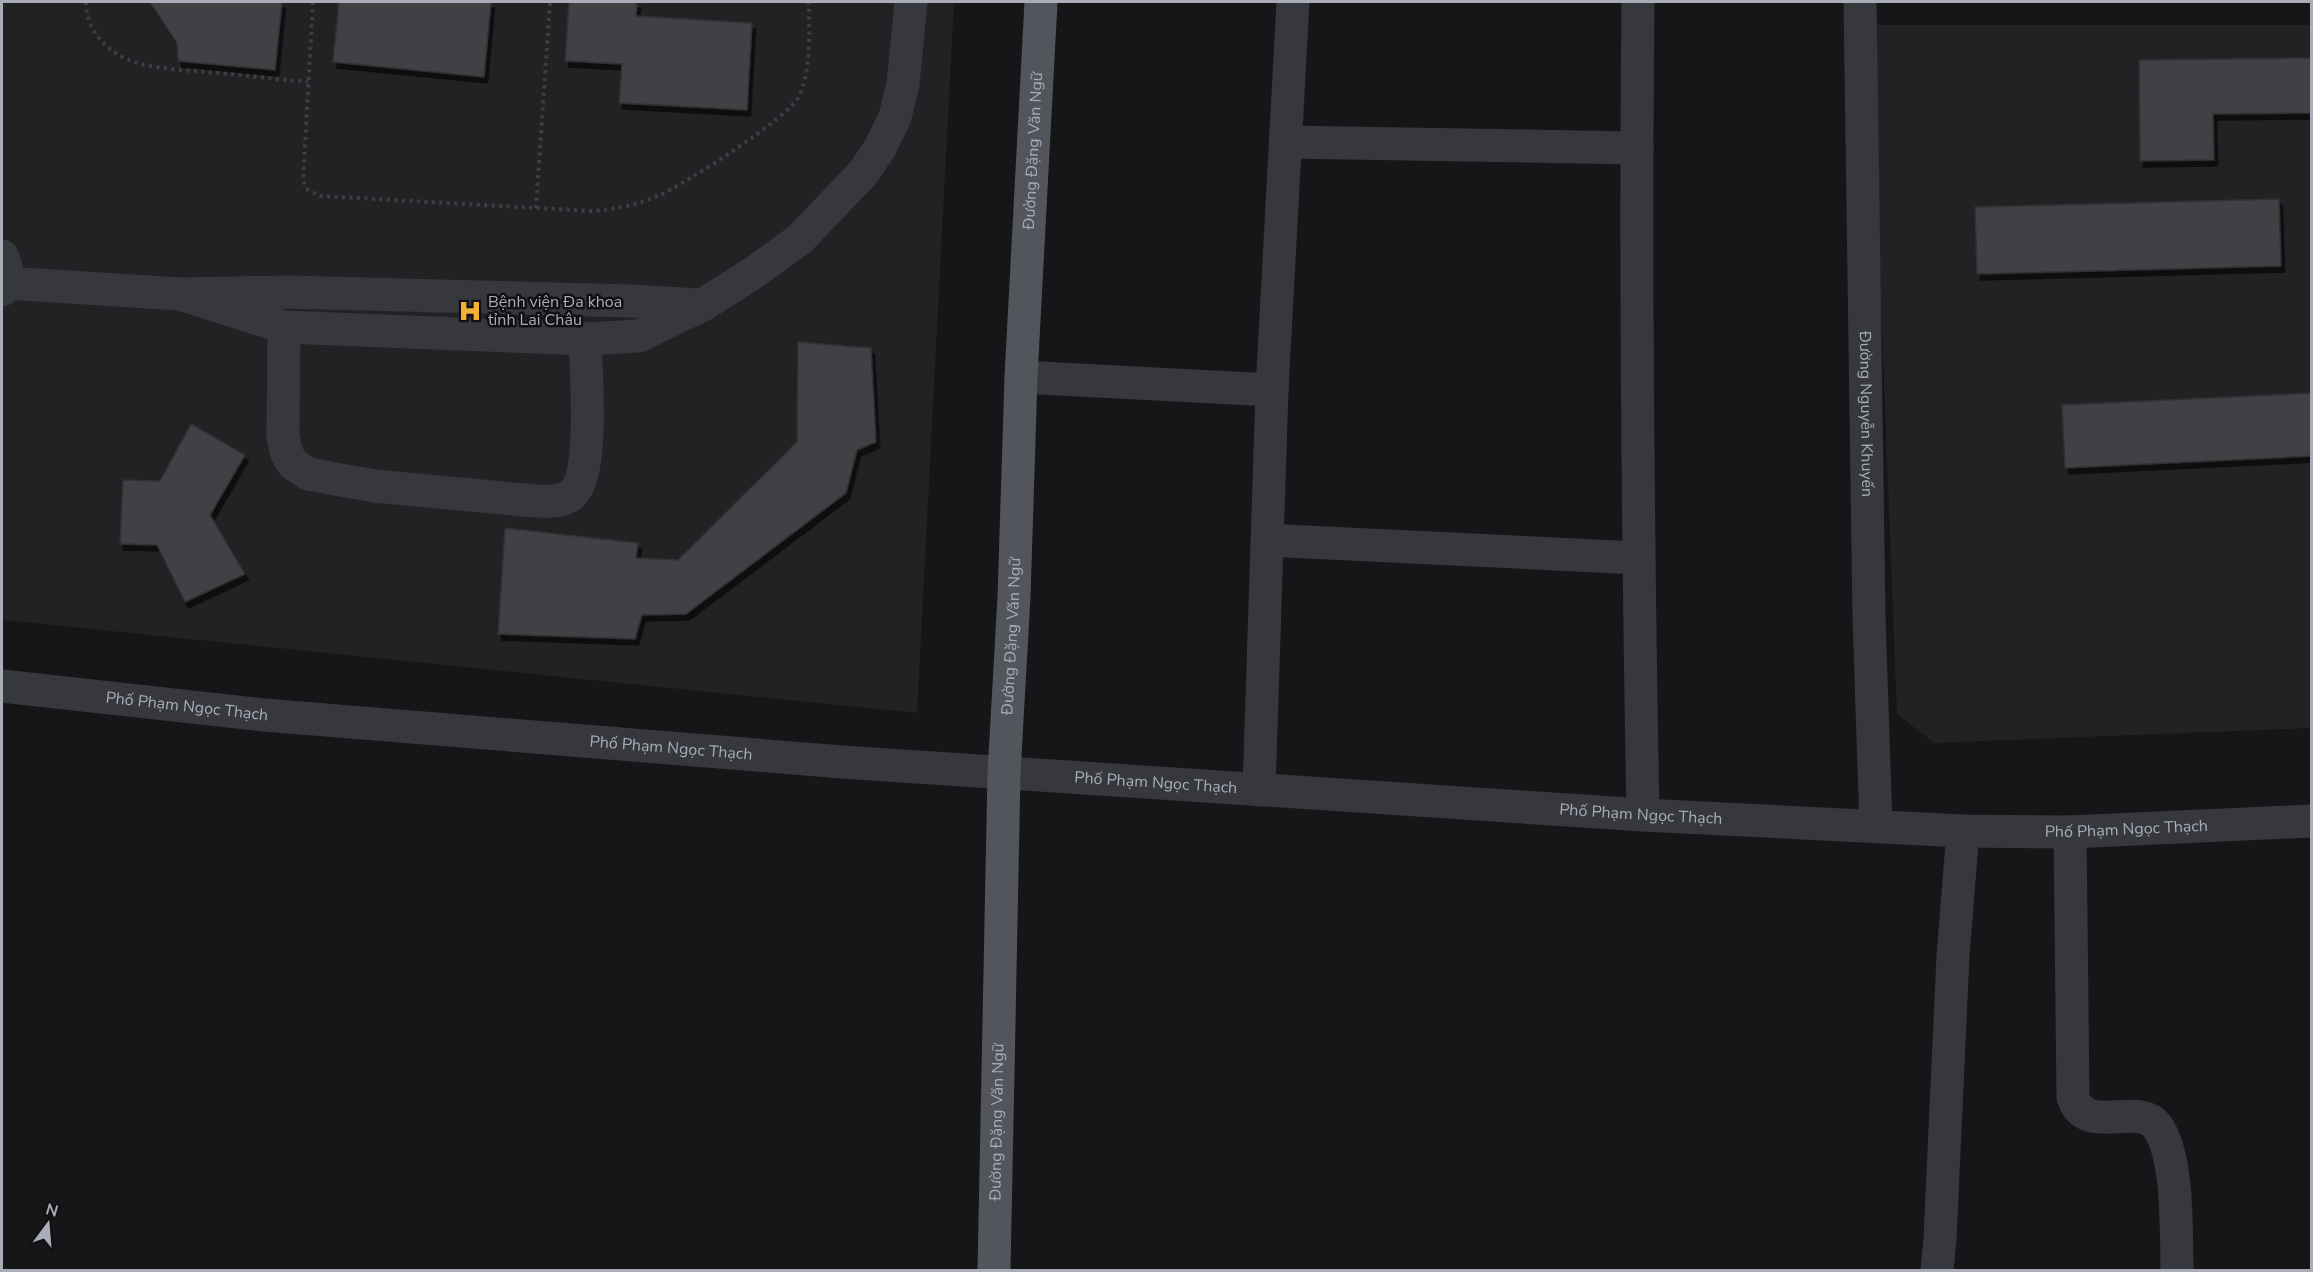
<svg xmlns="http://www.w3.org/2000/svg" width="2313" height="1272" font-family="'Nunito Sans',sans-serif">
	<defs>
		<filter id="shadow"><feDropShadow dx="3.5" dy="6" stdDeviation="0" flood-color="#0009"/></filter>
	</defs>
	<rect width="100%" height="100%" fill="#161618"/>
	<g fill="#222225">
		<path d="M2,2H954L917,713L2,620Z"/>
		<path d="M1870,25H2311V728L1934,743L1897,714Z"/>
	</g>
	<g fill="#404145" stroke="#303034" stroke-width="1.5" filter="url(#shadow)">
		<path d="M150,2H282L275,70L178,61L177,43Z"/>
		<path d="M339,2H491L484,77L333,62Z"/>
		<path d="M569,2H637L636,16L752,23L747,110L619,103L622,64L565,61Z"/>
		<path d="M2312,58V113L2213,114L2214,160L2140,161L2139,60Z"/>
		<path d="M2279,199L2281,266L1977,274L1975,207Z"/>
		<path d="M798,342L871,348L876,442L857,450L846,493L686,614L642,615L635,639L498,634L505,528L638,543L636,558L678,560L797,442Z"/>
		<path d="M2312,393V456L2065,468L2062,405Z"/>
		<path d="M191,424L245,455L210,515L245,574L185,602L157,545L120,544L123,480L160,481Z"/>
	</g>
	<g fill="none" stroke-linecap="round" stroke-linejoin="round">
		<g stroke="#3d3f44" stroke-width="4" stroke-dasharray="3 4.5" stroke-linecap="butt">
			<path d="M86,2C86,30 107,53 134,62C157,69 183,70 207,72C241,75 274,79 308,82"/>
			<path d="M313,2L303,181L308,190L320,196L592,211C616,209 637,205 658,196C683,185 790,117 799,96C812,67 809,32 809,2"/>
			<path d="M536,208L550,2"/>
		</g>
		<g stroke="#37383d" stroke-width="33">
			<path d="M1638,2C1635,273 1638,544 1643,815"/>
			<path id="s1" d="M1860,2L1869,617L1876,826"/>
			<path d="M1286,142L1637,148"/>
			<path d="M2,256C8,266 7,279 2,290"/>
			<path d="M6,283L180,294L288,292L632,301L699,305"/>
			<path d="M180,294L284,327L585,339L639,336L703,305L756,271L800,239L863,173L880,148L895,117L903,84L911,2"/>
			<path d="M284,327L283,436L286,452L293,464L308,474L374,486L535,501C547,501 561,503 571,495C595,477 586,370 585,339"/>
			<path d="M1021,377L1272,390"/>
			<path d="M1267,540L1638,558"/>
			<path id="s2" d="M2,686L264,715L842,762L1643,815L1963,831L2070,832L2312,821"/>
			<path d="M1259,790L1272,390L1293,2"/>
			<path d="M2070,832L2073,1097C2085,1137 2138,1101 2157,1126C2179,1156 2176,1233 2177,1270"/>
			<path d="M1937,1270L1940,1239L1953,956L1963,831"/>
		</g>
		<path stroke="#53555c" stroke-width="33" id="s3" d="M994,1270L1004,773L1014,597L1021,377L1041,2"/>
	</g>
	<defs>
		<g id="hospital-bare" transform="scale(1.8)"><path d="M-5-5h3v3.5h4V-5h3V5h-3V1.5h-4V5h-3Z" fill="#f2b134" stroke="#111113" stroke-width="2.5" paint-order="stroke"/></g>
	</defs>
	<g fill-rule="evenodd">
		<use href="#hospital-bare" x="470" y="311"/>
	</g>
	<g text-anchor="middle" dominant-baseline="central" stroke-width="5" stroke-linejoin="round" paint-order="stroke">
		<g font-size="16" fill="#a8adb8" stroke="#111113">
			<text stroke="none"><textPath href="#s3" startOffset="1120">Đường Đặng Văn Ngữ</textPath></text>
			<text stroke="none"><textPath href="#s1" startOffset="412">Đường Nguyễn Khuyến</textPath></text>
			<text stroke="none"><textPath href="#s3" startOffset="634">Đường Đặng Văn Ngữ</textPath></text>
			<text stroke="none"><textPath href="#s2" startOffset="186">Phố Phạm Ngọc Thạch</textPath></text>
			<text stroke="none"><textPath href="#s2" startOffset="672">Phố Phạm Ngọc Thạch</textPath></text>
			<text stroke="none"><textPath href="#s2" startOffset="1158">Phố Phạm Ngọc Thạch</textPath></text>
			<text stroke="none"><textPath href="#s2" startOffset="1644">Phố Phạm Ngọc Thạch</textPath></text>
			<text stroke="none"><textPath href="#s2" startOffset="2130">Phố Phạm Ngọc Thạch</textPath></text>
			<text stroke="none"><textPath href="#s3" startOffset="148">Đường Đặng Văn Ngữ</textPath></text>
		</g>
		<g font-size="16" fill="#a8adb8" stroke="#111113" text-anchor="start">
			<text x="488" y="302">Bệnh viện Đa khoa<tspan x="488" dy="18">tỉnh Lai Châu</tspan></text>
		</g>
	</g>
	<rect width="2313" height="1272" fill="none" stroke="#a8adb8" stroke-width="6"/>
	<g transform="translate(48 1224) rotate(16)" stroke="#111113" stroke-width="4.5" paint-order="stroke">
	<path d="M0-4.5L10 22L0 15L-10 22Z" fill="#a8adb8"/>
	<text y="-9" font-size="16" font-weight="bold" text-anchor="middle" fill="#a8adb8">N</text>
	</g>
</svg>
